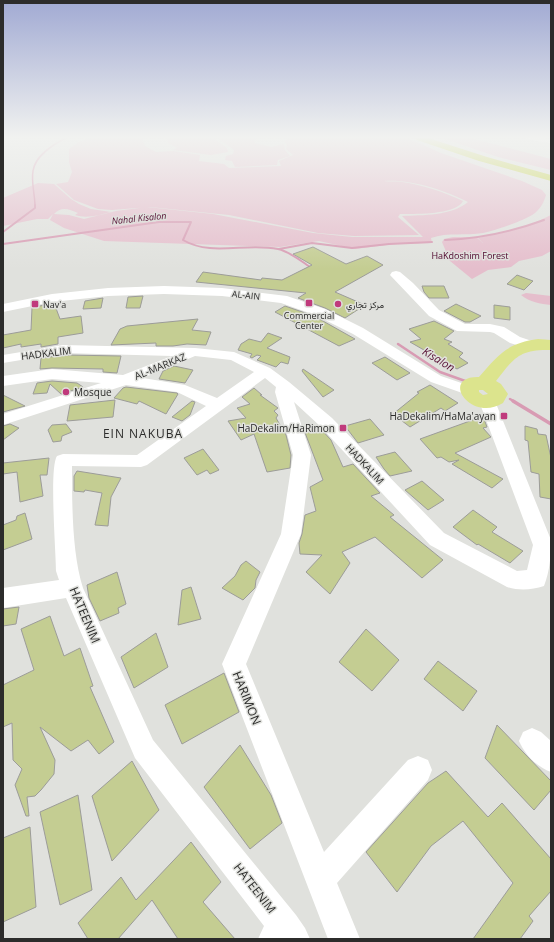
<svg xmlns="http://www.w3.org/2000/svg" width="554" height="942" font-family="'Open Sans',Vazirmatn,sans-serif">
	<rect width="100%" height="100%" fill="#e0e1dd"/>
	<g fill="#e5becc">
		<path d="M92,138H142L145,146L156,152L173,151L200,155L199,161L224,164L229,168L281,166L279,161L293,155L286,149L287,145L284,141L289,138H374L370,141L377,138H407L441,153L522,181L542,190L546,195C544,202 541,208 535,213C526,220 494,231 483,233C466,236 448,232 431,238L432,243L395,244L355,249L319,241L280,247L104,241L64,228L50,220L53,214L48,219H37L3,226V198L38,183L54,184L71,199L79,204L91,209L111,212C99,215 87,219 75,215L78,213C69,209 61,206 54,214L69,215L84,219L116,211L147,207L213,214L313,233L352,237H423L402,216C423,215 451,216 468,202C445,190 410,179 384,181C389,182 396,181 402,182C423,185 444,192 463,201C456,215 414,214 400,214L398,217L419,235L354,236L318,233L229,215L150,207L112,210L98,209L74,200L56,184L68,182L72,172L69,162V149L80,141Z"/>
		<path d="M167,138H213L227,148L228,152L211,155L173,150L177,148L168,143Z"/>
		<path d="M218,138H261L254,140L255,143L271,147L284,144L285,150L290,156L278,160L277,165L235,167L232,161L225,160L226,156L233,154L234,150Z"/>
		<path d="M442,138H470L551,159V170L498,157Z"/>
		<path d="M551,215V251L542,256L519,261L511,267L488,270L472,279L450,261L442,242L444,239L453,237H476L483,243L478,238L530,225Z"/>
		<path d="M526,293L551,296V305C540,304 530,302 521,295Z"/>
	</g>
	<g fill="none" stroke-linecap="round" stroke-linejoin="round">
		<path stroke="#d89bb3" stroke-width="1.5" d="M35,206C35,195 31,182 33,171C35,156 54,144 66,138"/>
		<g stroke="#d89bb3" stroke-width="2">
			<path d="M3,232L35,208V205"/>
			<path d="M445,240C480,239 511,232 544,220"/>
			<path d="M3,244L159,222H191L183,240C212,257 246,242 278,249C291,252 302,262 313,269"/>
			<path d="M279,249L312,243L352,248L389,244L432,242"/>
		</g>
		<g stroke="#d89bb3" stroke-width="2.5">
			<path d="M398,344L440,372L468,382"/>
			<path d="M510,399L515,402"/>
		</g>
		<path stroke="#d89bb3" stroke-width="3.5" d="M513,401L551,424"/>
	</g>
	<g fill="#c4cd92" stroke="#9c9c99">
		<path d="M313,247L346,264L367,256L383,265L335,292L365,305L345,318L325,308L298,298L306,293L196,282L203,272L261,280L262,278L282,280L312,265L293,254Z"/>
		<path d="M517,275L533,281L524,290L507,284Z"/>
		<path d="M422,286H444L449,298H429L424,292Z"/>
		<path d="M143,296L140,308H126L128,297Z"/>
		<path d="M103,298L101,308L83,309L85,301Z"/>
		<path d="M52,303H54L60,319L81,316L83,333L58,337V344L41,347V344L21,347V344L3,348V335L31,330L32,308Z"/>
		<path d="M456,304L481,316L470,322H465L444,311Z"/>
		<path d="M494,305L510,307V320L494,318Z"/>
		<path d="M285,306L314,316L355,339L339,346L275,312Z"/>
		<path d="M198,319L192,330L211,332L206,345L187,344L173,346H156V343L111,345L120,329L127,326Z"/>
		<path d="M434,321L454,331L444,339L452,342L448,344L463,353L459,357L468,363L457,369L410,342L421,339L409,329Z"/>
		<path d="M268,333L282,338L267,348L290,357L288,364L281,362L276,367L257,360L261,356L257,355L252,358L250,357L252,354L238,350L241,344L249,339L261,342Z"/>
		<path d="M67,355L121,356L117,373L103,372V369L52,368L40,369L41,358Z"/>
		<path d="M385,357L410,373L397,380L372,363Z"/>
		<path d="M174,366L193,370L185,383L159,379L163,371Z"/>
		<path d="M303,369L334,390L323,397L302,371Z"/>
		<path d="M52,381L77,383L83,387L61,394L50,384L47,393L33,394L37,383Z"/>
		<path d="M430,385L458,403L445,411L441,408L410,427L393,414L419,393L417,392Z"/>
		<path d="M126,387L177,393L178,394L166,414L139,401L137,404L114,398L123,388Z"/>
		<path d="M254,388L262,395H260L278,408L274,411L278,415L276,418L286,435L291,455L290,468L267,472L254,434L241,440L228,421L246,418L237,408L250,404L242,397Z"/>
		<path d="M3,395L25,406L3,412Z"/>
		<path d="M115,400L113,417L67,421L70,405Z"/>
		<path d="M192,401L195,402L190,415L182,421L172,417Z"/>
		<path d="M481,417L484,419L487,427L483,428L491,437L455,453L503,479L492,488L452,464L459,460L449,462L441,457L437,458L420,439Z"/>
		<path d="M370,419L384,435L358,443L345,426Z"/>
		<path d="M10,424L19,428L3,440V426Z"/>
		<path d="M66,424L72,432L62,436L61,441L53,442L48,430L52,425Z"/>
		<path d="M525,426L537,429L538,434L546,435L551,458V499L540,497L539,474L531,472L528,441L525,440Z"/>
		<path d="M319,427L331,440L343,467L353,464L380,493L371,496L394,515L390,517L443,560L422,578L375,537L342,552L350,563L330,594L306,572L322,555L300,554L299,543L302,534L305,515L316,511L310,487L323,480L304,430Z"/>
		<path d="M203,449L219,470L210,474L207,470L197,475L184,458Z"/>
		<path d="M395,452L412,471L390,476L384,469L376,457Z"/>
		<path d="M49,458L47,475H40L43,496L20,502L17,472L3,474V463Z"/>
		<path d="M77,471L121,478L111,497L108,526L95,525L102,493L85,490L84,492L74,491V476Z"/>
		<path d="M422,481L444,500L428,510L405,490Z"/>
		<path d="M473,510L497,527L492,532L523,551L510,563L478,544L477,545L453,527Z"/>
		<path d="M25,513L32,539L3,550V525L16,520L17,516Z"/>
		<path d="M246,561L260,572L256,580L255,588L243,600L222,588L235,576L241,565Z"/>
		<path d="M117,572L126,604L118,608L119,613L100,621L89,598L87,585Z"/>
		<path d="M191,587L201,619L178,625L182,590Z"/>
		<path d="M19,607L16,624L3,626V609Z"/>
		<path d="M50,616L64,656L80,648L93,686L90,687L114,742L99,754L88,740L71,751L40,727L55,760L54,774L41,790L35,796L27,797L29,816H26L15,785L22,769L13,760L12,723L3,727V685L34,670L21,629Z"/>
		<path d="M366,629L399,660L372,691L339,662Z"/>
		<path d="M156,633L168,667L134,688L121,657Z"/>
		<path d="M438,661L477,691L463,711L424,679Z"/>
		<path d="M224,673L239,712L182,744L165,705Z"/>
		<path d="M497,725L551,781V790L534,810L485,758Z"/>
		<path d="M240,745L271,795L282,823L250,849L204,787Z"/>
		<path d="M132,761L159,810L112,861L92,796Z"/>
		<path d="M446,771L488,817L502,803L551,859V891L529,916L533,921L520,939H473L513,883L463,821L431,846L397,892L366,852L428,783Z"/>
		<path d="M78,795L92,890L60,905L40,812Z"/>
		<path d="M30,827L36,907L3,922V838Z"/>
		<path d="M191,842L221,882L203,902L235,939H178L152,900L118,939H88L78,923L121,877L136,900Z"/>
	</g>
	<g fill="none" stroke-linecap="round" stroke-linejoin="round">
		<g fill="#fff" fill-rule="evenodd">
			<path d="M525,138L551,139V143L529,140Z"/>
			<path d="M396,271L400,272L413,283L439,310L465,324H490L504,327L520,337L535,342L537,345L535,348L530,349L510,343L494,333L490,332L457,331L429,316L390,275L392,272Z"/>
			<path d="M164,286L222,288L287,296L325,309L363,328L441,376L473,387L476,390L473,393L468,395L431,382L353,334L315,315L281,303L222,296L164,294L108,296L52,302L3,312V304L52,294L108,288Z"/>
			<path d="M63,345L195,348L234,352L270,368L289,382L332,418L444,533L517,571L527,570L533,545L479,401L481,397L487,396L493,397L495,401L551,540C551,555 550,571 544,586C532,590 519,591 507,587L430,545L320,426L294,402L311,455L301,534L246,664L324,852L408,760L418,756L428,760L432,770L428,780L337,883L360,939H328L222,664L281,534L293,455L275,392L276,387L265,378L147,465L141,467L72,466C72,503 72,554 83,588L153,740L296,915L305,928L310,939H258L264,926L135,758L66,598L3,608V588L59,580L56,571C56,551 49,468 57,456L63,454L137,455L206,406L177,392L126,385L3,425V414L101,383L52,379L3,386V376L52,369L123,375L172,356L63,353L3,363V355ZM195,356L231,360L254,372L217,398L185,385L143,378Z"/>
			<path d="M532,728L541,732L551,741V772C537,767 525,755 519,741L523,732Z"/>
		</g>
		<path fill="#dce48d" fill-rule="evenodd" d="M538,339L551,340V350C519,349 514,358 496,381L501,384L508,394L503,403C470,423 439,376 479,377C498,355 507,343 538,339ZM479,390H483L488,394L483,395L479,392Z"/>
		<path fill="#c4d241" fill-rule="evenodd" d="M415,138H428L487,157L551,175V181L479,161L417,140Z"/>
	</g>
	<linearGradient id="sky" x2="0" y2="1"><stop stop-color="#a1aad3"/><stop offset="0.51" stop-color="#f1f2f0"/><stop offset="1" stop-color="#f1f2f0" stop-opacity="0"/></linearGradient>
	<rect width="554" height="269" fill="url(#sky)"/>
	<g fill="#c03a7c" stroke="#e0e1dd" stroke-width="1.5">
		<rect x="305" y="299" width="8" height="8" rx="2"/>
		<rect x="31" y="300" width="8" height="8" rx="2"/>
		<circle cx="338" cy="304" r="4"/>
		<circle cx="66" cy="392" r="4"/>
		<rect x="500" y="412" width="8" height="8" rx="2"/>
		<rect x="339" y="424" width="8" height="8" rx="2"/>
	</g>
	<g text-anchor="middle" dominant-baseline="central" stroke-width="3" stroke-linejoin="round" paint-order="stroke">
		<g font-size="9" font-style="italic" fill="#550d32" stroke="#e0e1dd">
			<text transform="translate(139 218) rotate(-6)">Nahal Kisalon</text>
		</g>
		<g font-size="9" fill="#4e052c" stroke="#e0e1dd">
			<text x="470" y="255">HaKdoshim Forest</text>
		</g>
		<g font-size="9" fill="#2c2c2b" stroke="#e0e1dd">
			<text transform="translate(246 295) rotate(6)">AL-AIN</text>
		</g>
		<g font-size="9" fill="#2c2c2b" stroke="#e0e1dd" text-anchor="start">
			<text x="43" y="304">Nav'a</text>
			<text x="346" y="304">مركز تجاري</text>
			<text x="309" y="315" text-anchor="middle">Commercial<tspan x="309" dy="10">Center</tspan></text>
		</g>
		<g font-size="10" fill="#2c2c2b" stroke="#e0e1dd">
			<text transform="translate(46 353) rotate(-7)">HADKALIM</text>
			<text transform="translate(160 366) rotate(-22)">AL-MARKAZ</text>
			<text transform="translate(365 464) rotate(47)">HADKALIM</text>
		</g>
		<g font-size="10" fill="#2c2c2b" stroke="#e0e1dd" text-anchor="end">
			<text x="74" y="392" text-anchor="start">Mosque</text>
			<text x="496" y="416">HaDekalim/HaMa'ayan</text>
			<text x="335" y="428">HaDekalim/HaRimon</text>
		</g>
		<g font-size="11" font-style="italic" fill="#550d32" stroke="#e0e1dd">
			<text transform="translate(439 359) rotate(31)">Kisalon</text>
		</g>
		<g font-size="12" letter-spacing="1" fill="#2c2c2b" stroke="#e0e1dd">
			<text x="143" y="433">EIN NAKUBA</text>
		</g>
		<g font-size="12" fill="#2c2c2b" stroke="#e0e1dd">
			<text transform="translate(85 615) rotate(67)">HATEENIM</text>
			<text transform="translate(247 698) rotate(68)">HARIMON</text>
			<text transform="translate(255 888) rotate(52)">HATEENIM</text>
		</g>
	</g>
	<rect width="554" height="942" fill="none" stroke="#2c2c2b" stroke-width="8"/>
</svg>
